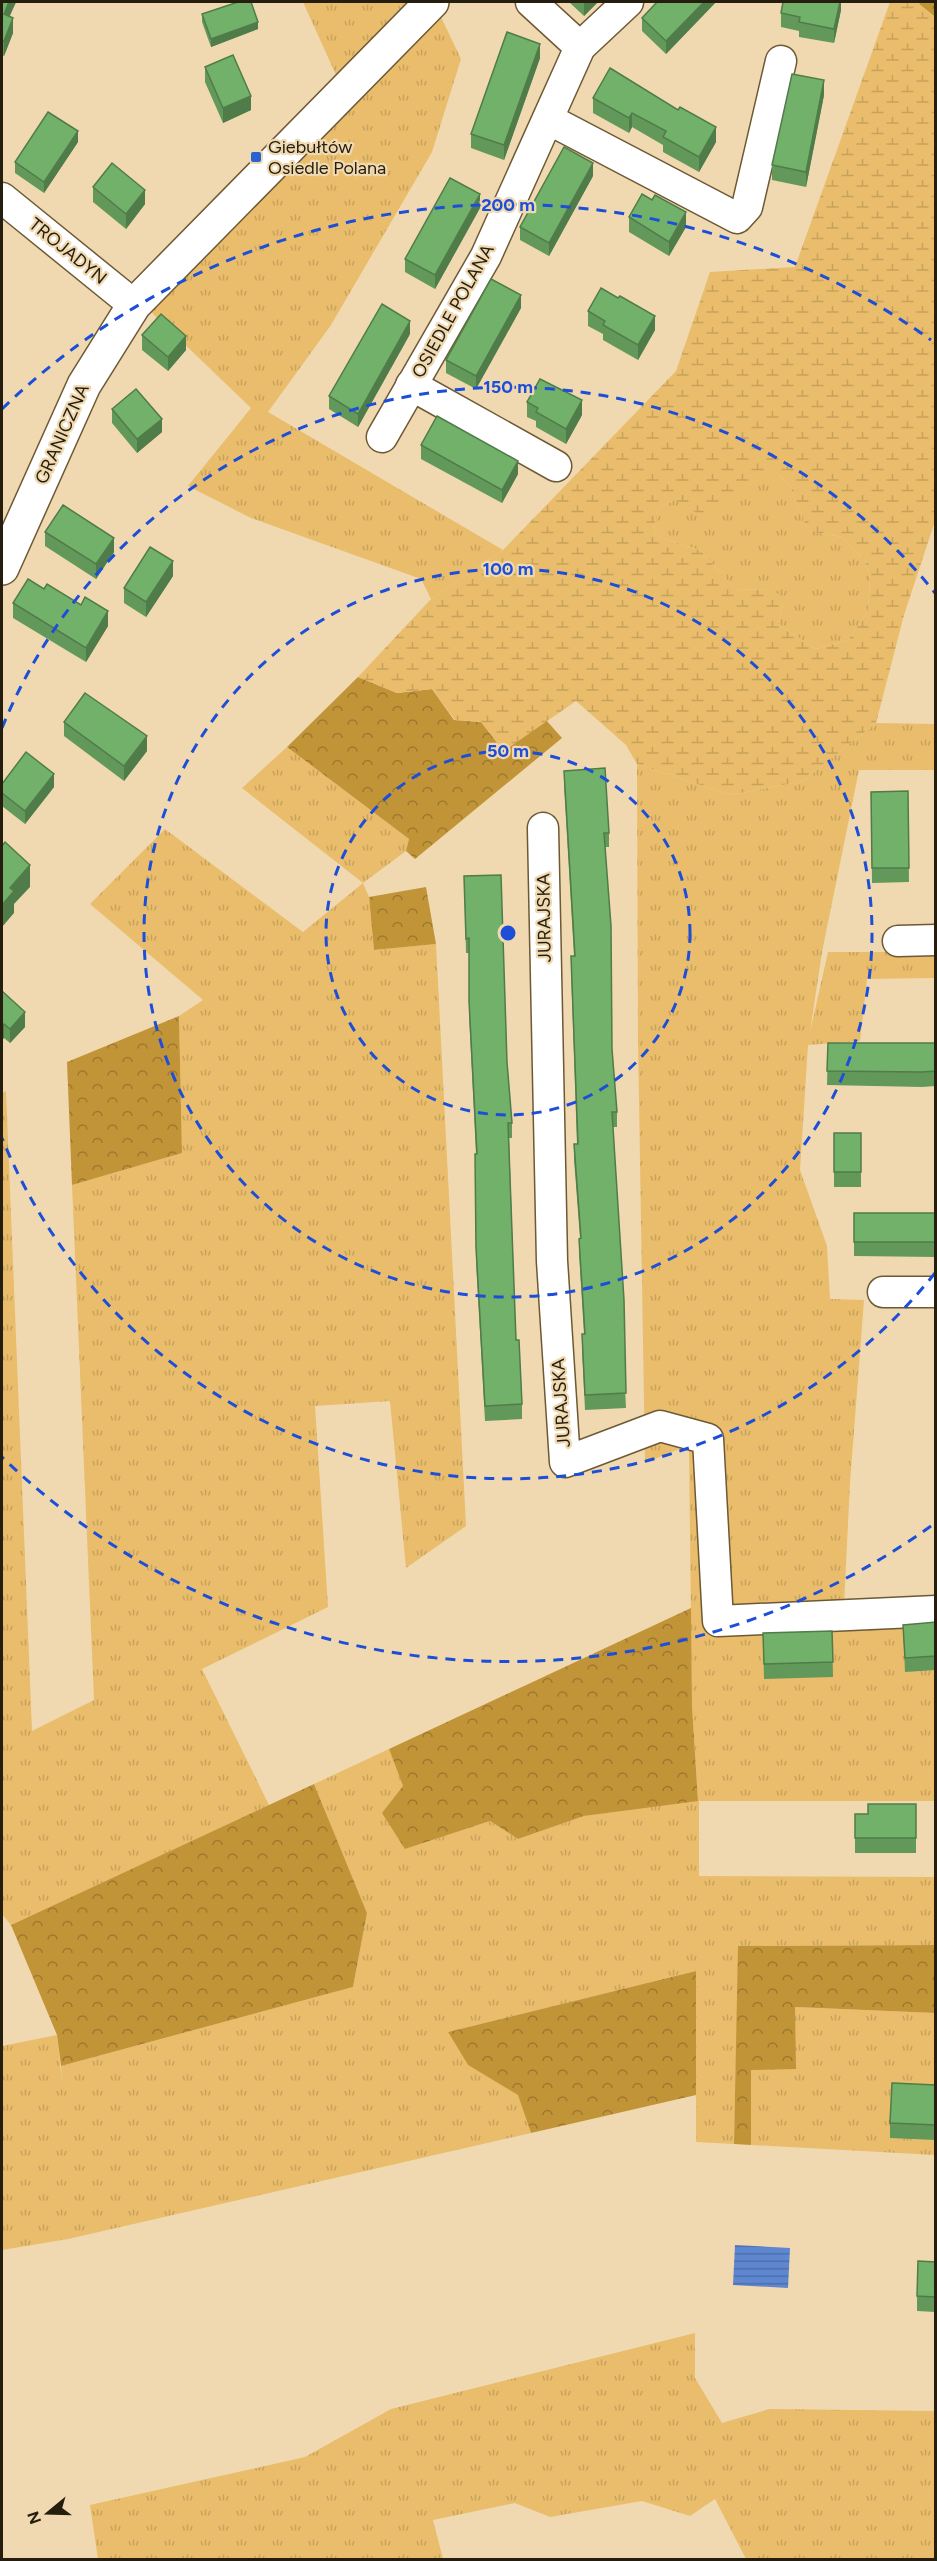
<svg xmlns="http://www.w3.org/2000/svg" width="937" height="2561" font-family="Figtree,sans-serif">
	<defs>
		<pattern id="grass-tufts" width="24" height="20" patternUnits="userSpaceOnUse" patternTransform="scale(1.5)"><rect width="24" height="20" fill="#e9bd6b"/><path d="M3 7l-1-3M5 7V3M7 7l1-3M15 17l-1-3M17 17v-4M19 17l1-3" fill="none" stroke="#c8a25c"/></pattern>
		<pattern id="forest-crowns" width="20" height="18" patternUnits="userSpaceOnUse" patternTransform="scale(1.5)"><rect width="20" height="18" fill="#c29438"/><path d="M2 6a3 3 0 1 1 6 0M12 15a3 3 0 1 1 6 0" fill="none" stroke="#9d782e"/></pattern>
		<pattern id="wetland-marsh" width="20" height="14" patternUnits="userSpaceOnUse" patternTransform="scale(1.5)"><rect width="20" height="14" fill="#e9bd6b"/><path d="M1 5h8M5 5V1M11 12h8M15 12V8" fill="none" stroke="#c8a25c"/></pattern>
		<pattern id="water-rules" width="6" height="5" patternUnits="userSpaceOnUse" patternTransform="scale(1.5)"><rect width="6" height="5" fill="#5e87d1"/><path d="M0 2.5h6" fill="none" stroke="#4d6ea8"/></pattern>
	</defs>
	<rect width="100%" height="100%" fill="#f0d9b0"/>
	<g fill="url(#grass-tufts)">
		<path d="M303,2H410L336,75Z"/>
		<path d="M441,17L461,59L432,152L331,325L268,412L503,550L431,599L421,579L251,518L188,486L251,408L149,310Z"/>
		<path d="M759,473H776L789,484L808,531L842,537L865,561L870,578L868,611L848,640L816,649L778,624L783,604L768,590L735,589L700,550L660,538L654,530L657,510L674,500Z"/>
		<path d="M876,723L935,724V770H859L822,952L810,1032L828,952H935V978L867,979L860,1041L808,1045L800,1170L827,1246L830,1299L864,1300L850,1483L843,1626L935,1620V1801H699V1876L935,1877V1945L739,1946L734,2144L696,2142V1971L448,2032L468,2065L519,2095L531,2133L68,2239L2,2250V2046L57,2035L62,2082L61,2066L353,1987L367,1913L314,1784L389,1749L403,1786L405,1849L490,1821L518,1839L584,1816L698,1800L692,1706L689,1445L645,1463L638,1039L637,764L731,795L803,781Z"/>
		<path d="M287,747L409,839L406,851L363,883L369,897L374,950L436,944L466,1526L406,1568L390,1401L315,1406L328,1607L202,1669L269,1805L11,1925L2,1914V1093L6,1091L32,1731L94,1700L72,1185L182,1153L179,1016L203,1000L90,904L165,829L303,932L363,883L242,788Z"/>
		<path d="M795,2007L935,2013V2155L751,2145V2070Z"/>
		<path d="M695,2333V2378L722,2423L770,2409L935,2411V2559H746L715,2499L690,2516L642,2501L550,2517L515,2503L433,2520L443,2559H98L90,2505L305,2457L391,2409Z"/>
	</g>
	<g fill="url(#forest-crowns)">
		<path d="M920,2H935V17L919,4Z"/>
		<path d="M358,677L397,693L432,689L454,720L481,722L503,750L546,720L562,738L415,859L406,851L409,839L287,747Z"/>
		<path d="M426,887L436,944L374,950L369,897Z"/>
		<path d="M179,1016L182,1153L72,1185L67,1062Z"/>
		<path d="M691,1608L692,1706L698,1801L584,1816L518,1839L490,1821L405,1849L382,1813L403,1786L389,1749Z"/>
		<path d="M314,1784L367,1913L353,1987L61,2066L57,2035L11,1925Z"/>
		<path d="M935,1945V2013L795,2007L796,2069L751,2070V2145L734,2144L738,1946Z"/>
		<path d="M696,1971V2095L531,2133L518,2095L468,2065L448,2032Z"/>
	</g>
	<path fill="url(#wetland-marsh)" fill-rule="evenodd" d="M890,2H920L919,4L935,17L936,502L934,524L904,615L876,723L803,781L731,795L637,764L626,745L576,701L504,751L481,722L455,720L432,689L397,693L358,677L431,599L503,550L676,371L710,272L795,267ZM759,473H776L789,484L808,531L842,537L865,561L870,578L868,611L848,640L816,649L778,624L783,604L779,594L768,590L735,589L700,550L660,538L654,530L657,510L674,500L704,517L753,489Z"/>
	<path fill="url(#water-rules)" d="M735,2245L790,2248L788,2288L733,2285Z"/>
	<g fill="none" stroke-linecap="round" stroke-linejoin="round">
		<g stroke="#6d5934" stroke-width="33">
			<g id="minor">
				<path d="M531,2L580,47"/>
				<path d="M548,119L737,218L747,207L781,61"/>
				<path d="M2,198L134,305"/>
				<path d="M411,385L556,466"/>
				<path d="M382,437L486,256L580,47L628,2"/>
				<path d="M543,828L552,1261L565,1462L660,1426L708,1439L718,1621L936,1611"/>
				<path d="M898,941L936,940"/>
				<path d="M883,1292H936"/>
			</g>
		</g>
		<g stroke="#6d5934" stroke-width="36">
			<path id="tertiary" d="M2,568L84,385L134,305L432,2"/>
		</g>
		<use href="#minor" stroke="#fff" stroke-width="30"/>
		<use href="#tertiary" stroke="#fff" stroke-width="33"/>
	</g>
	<g fill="#62985a">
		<path d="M2,2H16L9,17L13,33L4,56L2,55Z"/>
		<path d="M569,2H598L584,16Z"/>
		<path d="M657,2H716L666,54L642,31V18Z"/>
		<path d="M841,2V10L834,43L799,37V31L781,27V13Z"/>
		<path d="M202,14L258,29L211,47L202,22Z"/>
		<path d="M540,58L504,160L471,148V134Z"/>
		<path d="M205,67L251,110L223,123L205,82Z"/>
		<path d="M824,95L806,187L772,180V165Z"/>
		<path d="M593,98L716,142L699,172L663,152V145L632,127L629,133L593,113Z"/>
		<path d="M78,142L44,193L15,173V162Z"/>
		<path d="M593,176L549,256L520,240V227Z"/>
		<path d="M93,187L145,204L126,229L93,202Z"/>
		<path d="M480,208L435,289L405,272V259Z"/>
		<path d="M629,217L686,227L669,256L629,232Z"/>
		<path d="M521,308L476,389L446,373V360Z"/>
		<path d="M588,311L655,330L638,360L603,340V334L588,326Z"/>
		<path d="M410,334L358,427L329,409V396Z"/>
		<path d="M142,335L186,350L168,371L142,350Z"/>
		<path d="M527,402L582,415L566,444L536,427V421L527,417Z"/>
		<path d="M112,409L162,432L137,453L112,423Z"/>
		<path d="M421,445L518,474L502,503L421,459Z"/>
		<path d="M45,532L114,552L96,579L45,546Z"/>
		<path d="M173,576L146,617L124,603V588Z"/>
		<path d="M13,603L108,626L86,662L13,618Z"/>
		<path d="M64,722L147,751L124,781L64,736Z"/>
		<path d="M564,771L609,833V847H605L612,1049L617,1112V1127H612L626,1408L585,1410L582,1348V1334H584L579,1253V1239L580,1238L574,1159V1144H577L571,970V956H574L564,785Z"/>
		<path d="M54,787L25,824L2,806V793Z"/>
		<path d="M908,791L909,882L872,883L871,792Z"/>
		<path d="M464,876L507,1062L512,1123V1138H509L516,1340L522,1404V1419L485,1421L476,1262L475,1154H476L469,1015V953H466Z"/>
		<path d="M2,991L25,1027L10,1043L4,1038Z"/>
		<path d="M828,1043H936V1086L922,1087L827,1085Z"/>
		<rect x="834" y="1133" width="27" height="54"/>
		<path d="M854,1213H936V1257L854,1256Z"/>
		<path d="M936,1622V1670L905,1672L903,1625Z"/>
		<path d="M832,1631L833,1677L764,1679L763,1633Z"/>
		<path d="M916,1804V1853H855V1814H868Z"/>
		<path d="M936,2085V2140L890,2138V2123Z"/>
		<path d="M936,2262V2312L917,2311V2296Z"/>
	</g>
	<g fill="#507c4a">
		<path d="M9,2H16L4,29V14Z"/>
		<path d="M584,2H598L584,16Z"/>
		<path d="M704,2H716L666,54V41Z"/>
		<path d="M840,2H841V10L834,43V29Z"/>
		<path d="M13,18V33L4,56V41Z"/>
		<path d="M258,22V29L211,47V39Z"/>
		<path d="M540,44V58L504,160V145Z"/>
		<path d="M824,80V95L806,187V172Z"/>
		<path d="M251,96V110L223,123V108Z"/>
		<path d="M632,113V127L629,133V118Z"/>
		<path d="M716,127V142L699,172V157Z"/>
		<path d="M78,131V142L44,193V182Z"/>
		<path d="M593,163V176L549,256V243Z"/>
		<path d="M145,190V204L126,229V214Z"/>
		<path d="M480,194V208L435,289V275Z"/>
		<path d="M686,212V227L669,256V242Z"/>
		<path d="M521,295V308L476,389V376Z"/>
		<path d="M655,316V330L638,360V345Z"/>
		<path d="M410,321V334L358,427V414Z"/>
		<path d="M186,336V350L168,371V357Z"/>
		<path d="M582,400V415L566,444V429Z"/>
		<path d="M162,419V432L137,453V439Z"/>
		<path d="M518,461V474L502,503V490Z"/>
		<path d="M114,538V552L96,579V564Z"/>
		<path d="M173,561V576L146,617V602Z"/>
		<path d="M108,611V626L86,662V648Z"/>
		<path d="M147,736V751L124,781V766Z"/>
		<path d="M54,774V787L25,824V811Z"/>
		<path d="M30,865V887L14,904V913L2,927V905L10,888Z"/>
		<path d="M25,1012V1027L10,1043V1029Z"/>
		<path d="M4,1024V1038L2,1041V1027Z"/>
	</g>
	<g fill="#72b169" stroke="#507c4a" stroke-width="1.5">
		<path d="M2,2H9L4,14L13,18L4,41H2Z"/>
		<path d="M238,2H251L258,22L211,39L202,14Z"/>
		<path d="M657,2H704L666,41L642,18Z"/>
		<path d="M783,2H840L834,29L799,22L800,17L781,13Z"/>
		<path d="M507,32L540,44L504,145L471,134Z"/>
		<path d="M233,55L251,96L223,108L205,67Z"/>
		<path d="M610,68L678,110L680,107L716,127L699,157L663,137L666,131L632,113L629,118L593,98Z"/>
		<path d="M792,74L824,80L806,172L772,165Z"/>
		<path d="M48,112L78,131L44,182L15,162Z"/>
		<path d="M564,147L593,163L549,243L520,227Z"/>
		<path d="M112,163L145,190L126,214L93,187Z"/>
		<path d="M450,178L480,194L435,275L405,259Z"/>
		<path d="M642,194L652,200L655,195L686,212L669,242L629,217Z"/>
		<path d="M491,279L521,295L476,376L446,360Z"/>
		<path d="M601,288L618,298L620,296L655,316L638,345L603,325L605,321L588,311Z"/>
		<path d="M382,304L410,321L358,414L329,396Z"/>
		<path d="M161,314L186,336L168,357L142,335Z"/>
		<path d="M540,379L582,400L566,429L536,412L538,408L527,402Z"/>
		<path d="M136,389L162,419L137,439L112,409Z"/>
		<path d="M437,416L518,461L502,490L421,445Z"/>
		<path d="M63,505L114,538L96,564L45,532Z"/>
		<path d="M150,547L173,561L146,602L124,588Z"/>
		<path d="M28,579L44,589L47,584L81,605L85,597L108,611L86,648L13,603Z"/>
		<path d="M85,693L147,736L124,766L64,722Z"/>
		<path d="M26,752L54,774L25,811L2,793V784Z"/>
		<path d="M605,768L609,833H604L611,926L612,1049L617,1112H612L624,1300L626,1393L585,1395L582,1334H585L579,1239L581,1238L574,1144H578L571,956H575L564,771Z"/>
		<path d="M908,791L909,868H872L871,792Z"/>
		<path d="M5,842L30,865L10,888L14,891L2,905V846Z"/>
		<path d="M501,875L507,1062L512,1123H508L516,1340H519L522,1404L485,1406L476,1247L475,1154H477L469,1001V938L466,939L464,876Z"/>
		<path d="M2,991L25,1012L10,1029L4,1024L2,1027Z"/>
		<path d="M828,1043H936V1071L922,1072L827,1071Z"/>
		<rect x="834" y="1133" width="27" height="39"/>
		<rect x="854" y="1213" width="82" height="29"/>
		<path d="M936,1622V1656L905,1658L903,1625Z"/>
		<path d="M832,1631L833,1662L764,1664L763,1633Z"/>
		<path d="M868,1804H916V1838H855V1814H868Z"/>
		<path d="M892,2083L936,2085V2125L890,2123Z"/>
		<path d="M918,2261L936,2262V2297L917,2296Z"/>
	</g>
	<g fill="none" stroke="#1d4ed8" stroke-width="3" stroke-dasharray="10 8">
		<circle cx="508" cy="933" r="182"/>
		<circle cx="508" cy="933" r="364"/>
		<path d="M935 1273A546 546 0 0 1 2 1138M2 728A546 546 0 0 1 935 593"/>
		<path d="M931 1526A728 728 0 0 1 2 1457M2 409A728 728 0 0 1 931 340"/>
	</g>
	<rect fill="#2963d0" stroke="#f0d9b0" stroke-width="2" x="250" y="151" width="12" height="12" rx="3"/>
	<g text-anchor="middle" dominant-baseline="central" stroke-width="4.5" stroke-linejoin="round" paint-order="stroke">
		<g font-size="18" fill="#251d0d" stroke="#f0d9b0" text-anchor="start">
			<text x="268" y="147">Giebułtów<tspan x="268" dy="21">Osiedle Polana</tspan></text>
		</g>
		<g font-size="18" fill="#251d0d" stroke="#f0d9b0">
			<text transform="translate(68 251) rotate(39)">TROJADYN</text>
			<text transform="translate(453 311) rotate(-61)">OSIEDLE POLANA</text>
			<text transform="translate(62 434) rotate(-66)">GRANICZNA</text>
			<text transform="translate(544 918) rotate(-91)">JURAJSKA</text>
			<text transform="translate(561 1403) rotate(-94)">JURAJSKA</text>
		</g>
	</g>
	<circle cx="508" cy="933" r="9" fill="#1d4ed8" stroke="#f0d9b0" stroke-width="3"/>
	<g font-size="18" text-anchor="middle" font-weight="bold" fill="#1d4ed8" stroke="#f0d9b0" stroke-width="4.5" stroke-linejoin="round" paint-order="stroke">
		<text x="508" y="211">200 m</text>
		<text x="508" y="393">150 m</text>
		<text x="508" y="575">100 m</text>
		<text x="508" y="757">50 m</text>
	</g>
	<rect width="937" height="2561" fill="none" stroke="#251d0d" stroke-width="6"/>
	<g transform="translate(48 2513) rotate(251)" stroke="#f0d9b0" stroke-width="4.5" paint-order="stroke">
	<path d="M0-4.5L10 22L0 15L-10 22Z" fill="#251d0d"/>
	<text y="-9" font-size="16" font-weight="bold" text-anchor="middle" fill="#251d0d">N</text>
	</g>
</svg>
